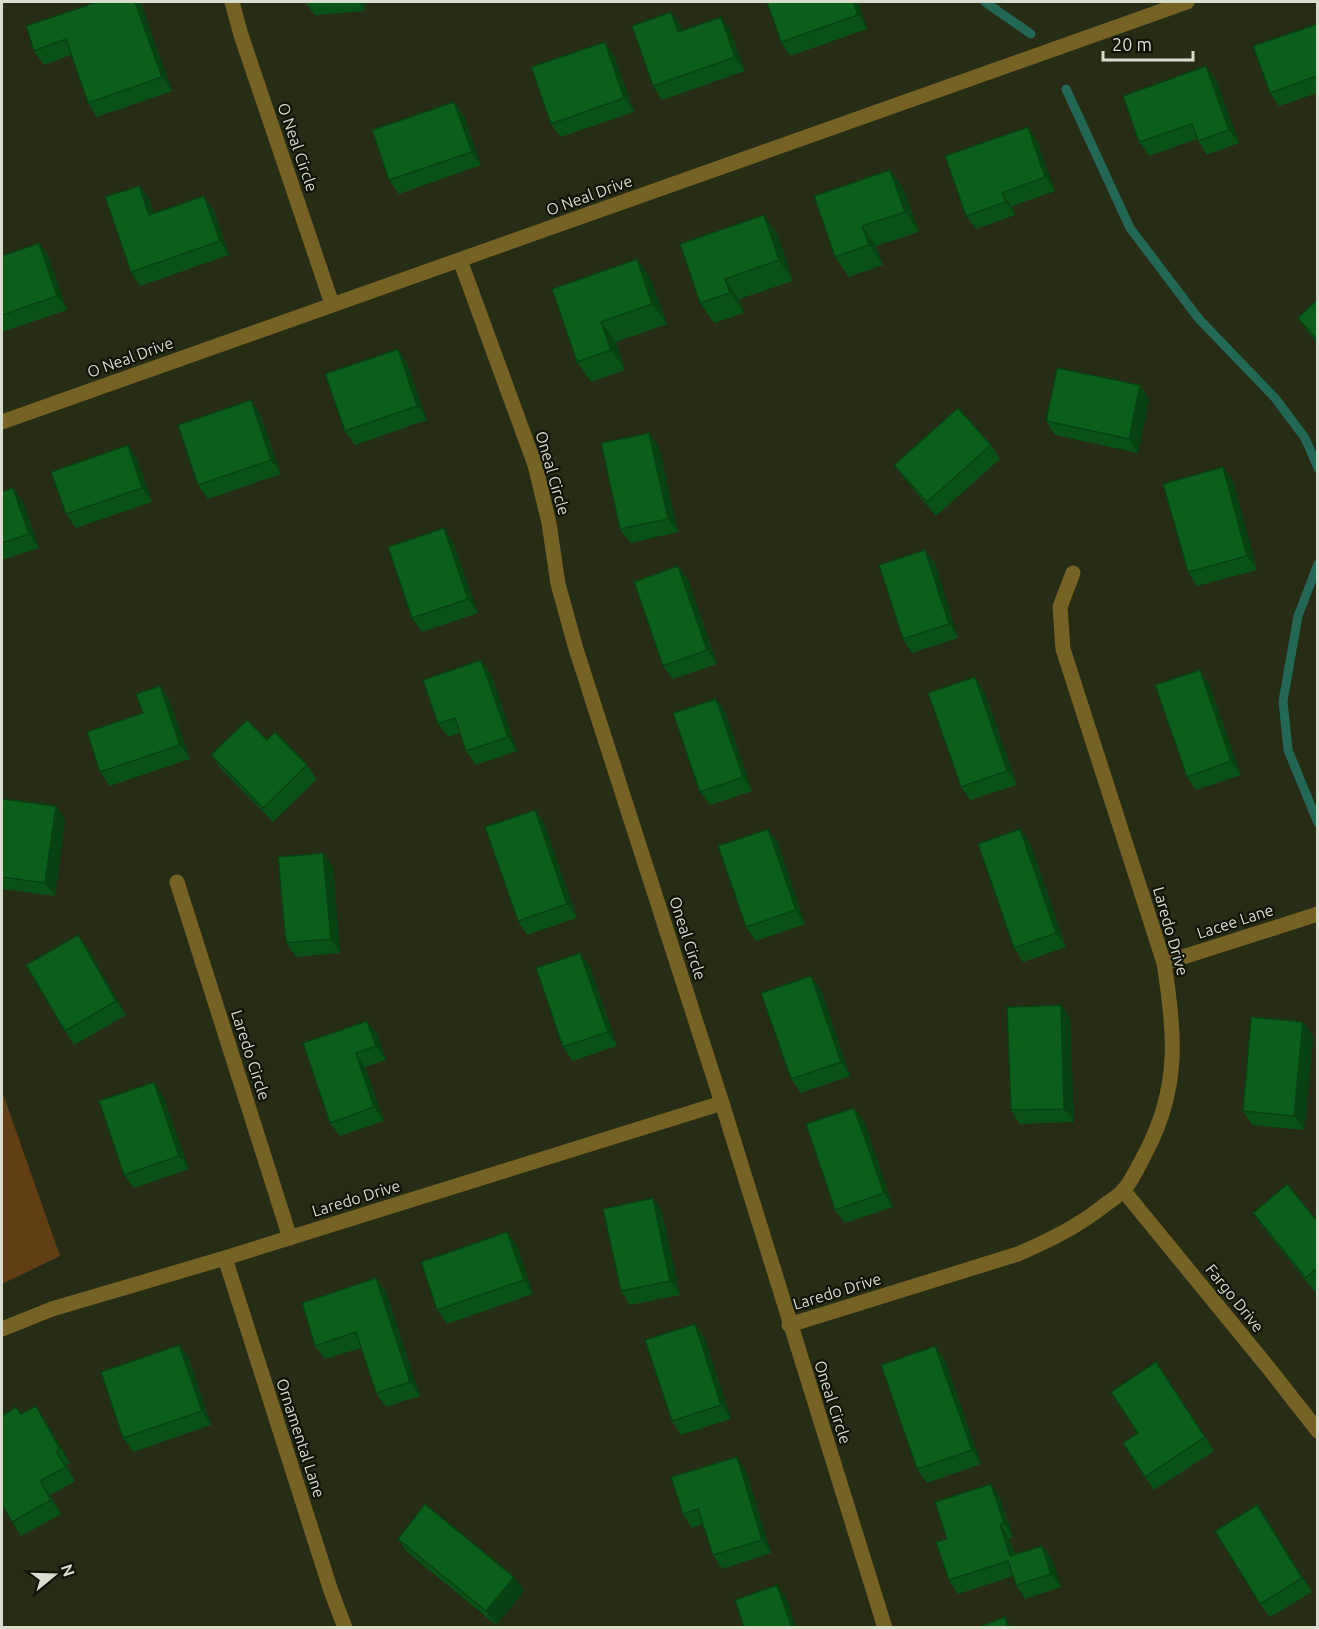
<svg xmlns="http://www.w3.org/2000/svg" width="1319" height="1629" font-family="Ubuntu,sans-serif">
	<rect width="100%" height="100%" fill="#272c15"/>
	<path fill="#623e16" d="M2,1091L60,1256L2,1284Z"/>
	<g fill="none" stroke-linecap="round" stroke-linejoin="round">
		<g stroke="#236755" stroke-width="9">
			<path d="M985,2L1031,34"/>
			<path d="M1066,89L1130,228L1199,319L1275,398L1305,438L1318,468"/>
			<path d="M1318,564L1298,616L1283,701L1288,750L1318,823"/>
		</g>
		<g stroke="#756225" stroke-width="15">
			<path d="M232,2L241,35L332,304"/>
			<path d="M460,260L535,465L549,523L558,584L576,649L722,1103L885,1628"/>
			<path d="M2,422L1187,2"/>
			<path d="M177,882L290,1238"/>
			<path d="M1164,963L1318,914"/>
			<path d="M1123,1190L1271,1371L1318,1431"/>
			<path d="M225,1258L331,1591L345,1628"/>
			<path d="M789,1325L1018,1254C1050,1240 1079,1226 1106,1204C1112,1200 1119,1195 1124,1190C1133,1179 1140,1163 1147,1150C1180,1086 1175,1032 1164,963L1063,649L1060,607L1073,573"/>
			<path d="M2,1329L52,1309L225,1258L722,1103"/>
		</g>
	</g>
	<g fill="#0a5117">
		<path d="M97,2H140L172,91L97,117L88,103L71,55L44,65L34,51Z"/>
		<path d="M305,2H364L365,11L315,15Z"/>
		<path d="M858,2L867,29L790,56L781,42Z"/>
		<path d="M671,12L681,26L682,30H730L745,71L662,100L653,86Z"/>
		<path d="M1317,24V93L1279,106L1270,93Z"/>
		<path d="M605,42L614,56L634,112L561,137L551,124Z"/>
		<path d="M1216,80L1239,143L1207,155L1197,139L1149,156L1139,142Z"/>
		<path d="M464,116L481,165L399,194L389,180Z"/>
		<path d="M1037,141L1055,191L1012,206L1015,215L976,229L966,216Z"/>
		<path d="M890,170L904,190L919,232L876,246L883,265L849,277L835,257Z"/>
		<path d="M139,186L149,199L154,214L214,210L229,255L140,286L131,272Z"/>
		<path d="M778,235L793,281L739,299L744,313L714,323L700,303L680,244Z"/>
		<path d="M39,243L48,256L67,310L2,332V256Z"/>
		<path d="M637,259L651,280L667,324L616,342L625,370L591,382L577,362Z"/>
		<path d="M1317,300V343L1307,331L1298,318Z"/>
		<path d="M407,363L427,420L355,445L345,431Z"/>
		<path d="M1149,399L1138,453L1055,435L1046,421Z"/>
		<path d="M251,400L260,414L281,474L208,499L198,485Z"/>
		<path d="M649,433L659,447L678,532L630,543L620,529Z"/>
		<path d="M128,445L137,459L152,502L76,528L66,514Z"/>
		<path d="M991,445L1000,459L936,516L904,478L894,465Z"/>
		<path d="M1223,467L1233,481L1257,570L1197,586L1188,572Z"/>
		<path d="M13,488L23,502L39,548L2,560V492Z"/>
		<path d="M453,542L478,613L422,632L412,618Z"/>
		<path d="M935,563L958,638L912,653L903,639Z"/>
		<path d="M678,566L688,580L717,664L673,679L663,666Z"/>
		<path d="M491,674L517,751L476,765L466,751L460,733L448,737L438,724Z"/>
		<path d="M1209,684L1241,775L1196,790L1187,777Z"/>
		<path d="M160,686L169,700L190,759L110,786L100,772L143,713Z"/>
		<path d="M984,691L1017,785L970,800L961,787Z"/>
		<path d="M716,699L725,712L752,791L710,805L700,792Z"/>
		<path d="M267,740L307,765L317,779L273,822L221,769L211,755Z"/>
		<path d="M2,799L65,820L55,896L2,889Z"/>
		<path d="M535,810L544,823L577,918L527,935L518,921Z"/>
		<path d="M768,829L778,843L805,924L756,941L746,927Z"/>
		<path d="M1030,843L1066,947L1023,962L1014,948Z"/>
		<path d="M323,853L333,867L340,953L296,957L286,943Z"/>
		<path d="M78,935L88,949L126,1015L74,1045L65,1031Z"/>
		<path d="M580,953L590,967L617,1046L573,1061L563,1047Z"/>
		<path d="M821,990L850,1076L801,1093L791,1079Z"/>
		<path d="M1061,1005L1070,1019L1074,1122L1020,1124L1011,1110Z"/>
		<path d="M367,1021L377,1034L386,1060L365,1067L384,1121L340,1136L330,1123Z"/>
		<path d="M1303,1022L1313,1036L1304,1130L1252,1125L1243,1111Z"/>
		<path d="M163,1096L189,1169L134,1188L124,1175Z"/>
		<path d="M864,1121L893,1207L845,1223L835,1210Z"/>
		<path d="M653,1198L662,1212L680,1295L630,1305L621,1291Z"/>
		<path d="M1253,1213L1317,1221V1290L1315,1292L1262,1226Z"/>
		<path d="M507,1232L517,1246L533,1294L447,1324L437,1310Z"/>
		<path d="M376,1278L386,1292L420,1396L386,1407L376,1393L361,1348L325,1359L315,1346Z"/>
		<path d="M695,1324L704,1337L731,1419L681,1435L672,1421Z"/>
		<path d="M179,1345L189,1359L211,1425L133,1452L123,1438Z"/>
		<path d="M935,1346L945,1360L981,1464L927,1483L917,1469Z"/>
		<path d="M1156,1362L1214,1451L1154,1490L1145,1477L1138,1433Z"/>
		<path d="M36,1406L45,1420L70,1463L66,1465L75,1481L50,1495L61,1514L21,1536L12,1522L16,1407L21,1414Z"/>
		<path d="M746,1471L771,1553L722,1569L713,1555L703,1524L692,1528L683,1514Z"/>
		<path d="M1000,1498L1013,1537L1009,1538L1015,1554L1042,1546L1052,1559L1061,1587L1025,1599L1016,1585L1013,1576L958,1594L949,1580L947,1539Z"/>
		<path d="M1257,1505L1267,1519L1312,1592L1270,1617L1260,1604Z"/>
		<path d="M398,1539L524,1591L496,1625L407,1552Z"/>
	</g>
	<g fill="#084213">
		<path d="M135,2H140L141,3L172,91L162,77Z"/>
		<path d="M358,2H364L365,11Z"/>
		<path d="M853,2H858L867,29L858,15Z"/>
		<path d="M671,12L681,26L688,46L678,32Z"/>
		<path d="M721,17L730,30L745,71L735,57Z"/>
		<path d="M605,42L614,56L634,112L624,98Z"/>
		<path d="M1206,66L1216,80L1239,143L1229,130Z"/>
		<path d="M454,102L464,116L481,165L472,152Z"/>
		<path d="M1028,127L1037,141L1055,191L1045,177Z"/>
		<path d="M890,170L904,190L919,232L905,212Z"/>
		<path d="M139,186L149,199L159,229L149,215Z"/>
		<path d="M1002,193L1012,206L1015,215L1006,202Z"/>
		<path d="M204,196L214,210L229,255L220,241Z"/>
		<path d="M764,215L778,235L793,281L779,260Z"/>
		<path d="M862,226L876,246L883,265L869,245Z"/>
		<path d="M39,243L48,256L67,310L57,296Z"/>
		<path d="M637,259L651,280L667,324L652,304Z"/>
		<path d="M725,279L739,299L744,313L730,293Z"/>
		<path d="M601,322L616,342L625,370L611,350Z"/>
		<path d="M398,349L407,363L427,420L417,406Z"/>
		<path d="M1140,385L1149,399L1138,453L1129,439Z"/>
		<path d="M251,400L260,414L281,474L271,460Z"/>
		<path d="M649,433L659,447L678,532L668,519Z"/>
		<path d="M128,445L137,459L152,502L142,488Z"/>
		<path d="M1223,467L1233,481L1257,570L1247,556Z"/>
		<path d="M13,488L23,502L39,548L29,534Z"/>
		<path d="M444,528L453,542L478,613L468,599Z"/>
		<path d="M925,550L935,563L958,638L949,624Z"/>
		<path d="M678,566L688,580L717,664L707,650Z"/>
		<path d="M481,660L491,674L517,751L508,737Z"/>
		<path d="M1200,670L1209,684L1241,775L1231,761Z"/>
		<path d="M975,677L984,691L1017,785L1007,771Z"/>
		<path d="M160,686L169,700L190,759L180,745Z"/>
		<path d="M716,699L725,712L752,791L743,777Z"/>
		<path d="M56,806L65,820L55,896L45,883Z"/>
		<path d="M535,810L544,823L577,918L567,904Z"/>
		<path d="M768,829L778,843L805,924L796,910Z"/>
		<path d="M1020,829L1030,843L1066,947L1056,933Z"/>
		<path d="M323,853L333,867L340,953L331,939Z"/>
		<path d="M78,935L88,949L126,1015L116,1001Z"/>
		<path d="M580,953L590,967L617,1046L608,1032Z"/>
		<path d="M811,976L821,990L850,1076L841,1062Z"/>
		<path d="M1061,1005L1070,1019L1074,1122L1064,1109Z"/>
		<path d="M367,1021L377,1034L386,1060L376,1046Z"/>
		<path d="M1303,1022L1313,1036L1304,1130L1294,1116Z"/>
		<path d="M356,1053L365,1067L384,1121L374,1107Z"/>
		<path d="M154,1082L163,1096L189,1169L179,1156Z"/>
		<path d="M854,1108L864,1121L893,1207L884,1193Z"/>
		<path d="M653,1198L662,1212L680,1295L670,1281Z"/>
		<path d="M507,1232L517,1246L533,1294L524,1280Z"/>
		<path d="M376,1278L386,1292L420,1396L410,1382Z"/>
		<path d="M695,1324L704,1337L731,1419L721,1405Z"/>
		<path d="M179,1345L189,1359L211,1425L202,1411Z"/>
		<path d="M935,1346L945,1360L981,1464L972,1450Z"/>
		<path d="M36,1406L45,1420L70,1463L60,1449Z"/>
		<path d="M56,1451L66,1465L75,1481L66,1467Z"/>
		<path d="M737,1457L746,1471L771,1553L762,1540Z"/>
		<path d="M40,1481L50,1495L61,1514L51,1500Z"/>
		<path d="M991,1484L1000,1498L1013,1537L1004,1523Z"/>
		<path d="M1257,1505L1267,1519L1312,1592L1302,1578Z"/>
		<path d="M1000,1524L1009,1538L1019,1570L1010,1556Z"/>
		<path d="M1042,1546L1052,1559L1061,1587L1051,1574Z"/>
		<path d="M514,1577L524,1591L496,1625L486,1611Z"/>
		<path d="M777,1585L787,1599L796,1628H792Z"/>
		<path d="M1005,1617L1012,1628H1008Z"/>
	</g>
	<g fill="#0c5e1b" stroke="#084213" stroke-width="1.5">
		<path d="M97,2H135L162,77L88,103L66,39L34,51L26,26Z"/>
		<path d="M767,2H853L858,15L781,42Z"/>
		<path d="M671,12L678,32L721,17L735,57L653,86L632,26Z"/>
		<path d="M1317,24V76L1270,93L1253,46Z"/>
		<path d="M605,42L624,98L551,124L531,67Z"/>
		<path d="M1206,66L1229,130L1198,141L1192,124L1139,142L1123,96Z"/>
		<path d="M454,102L472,152L389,180L372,130Z"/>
		<path d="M1028,127L1045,177L1002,193L1006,202L966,216L945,156Z"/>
		<path d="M890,170L905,212L862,226L869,245L835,257L814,196Z"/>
		<path d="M139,186L149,215L204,196L220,241L131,272L105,197Z"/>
		<path d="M764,215L779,260L725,279L730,293L700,303L680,244Z"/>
		<path d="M39,243L57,296L2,315V256Z"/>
		<path d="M637,259L652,304L601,322L611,350L577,362L552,289Z"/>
		<path d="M1317,300V340L1298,318Z"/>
		<path d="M398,349L417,406L345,431L325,374Z"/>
		<path d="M1057,368L1140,385L1129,439L1046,421Z"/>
		<path d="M251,400L271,460L198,485L178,425Z"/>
		<path d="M958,408L991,445L927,502L894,465Z"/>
		<path d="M649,433L668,519L620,529L601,443Z"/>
		<path d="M128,445L142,488L66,514L51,472Z"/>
		<path d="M1223,467L1247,556L1188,572L1163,484Z"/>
		<path d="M13,488L29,534L2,543V492Z"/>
		<path d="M444,528L468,599L412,618L388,547Z"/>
		<path d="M925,550L949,624L903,639L879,565Z"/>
		<path d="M678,566L707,650L663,666L634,582Z"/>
		<path d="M481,660L508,737L466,751L455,718L438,724L423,680Z"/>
		<path d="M1200,670L1231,761L1187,777L1155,685Z"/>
		<path d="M975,677L1007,771L961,787L928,693Z"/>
		<path d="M160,686L180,745L100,772L87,732L143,713L136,694Z"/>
		<path d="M716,699L743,777L700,792L673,713Z"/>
		<path d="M247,720L267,740L275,732L307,765L263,808L211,755Z"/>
		<path d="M2,799L56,806L45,883L2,877Z"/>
		<path d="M535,810L567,904L518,921L485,827Z"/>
		<path d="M768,829L796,910L746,927L718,846Z"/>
		<path d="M1020,829L1056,933L1014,948L978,844Z"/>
		<path d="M323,853L331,939L286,943L278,857Z"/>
		<path d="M78,935L116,1001L65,1031L26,965Z"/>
		<path d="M580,953L608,1032L563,1047L536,968Z"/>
		<path d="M811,976L841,1062L791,1079L761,993Z"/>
		<path d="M1061,1005L1064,1109L1011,1110L1007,1007Z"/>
		<path d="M1251,1017L1303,1022L1294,1116L1243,1111Z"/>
		<path d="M367,1021L376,1046L356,1053L374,1107L330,1123L303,1043Z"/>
		<path d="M154,1082L179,1156L124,1175L99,1101Z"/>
		<path d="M854,1108L884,1193L835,1210L806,1124Z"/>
		<path d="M1287,1184L1317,1221V1268L1306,1278L1253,1213Z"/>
		<path d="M653,1198L670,1281L621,1291L603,1209Z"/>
		<path d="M507,1232L524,1280L437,1310L421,1262Z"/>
		<path d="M376,1278L410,1382L376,1393L356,1332L315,1346L302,1303Z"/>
		<path d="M695,1324L721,1405L672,1421L645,1340Z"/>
		<path d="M179,1345L202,1411L123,1438L101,1372Z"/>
		<path d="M935,1346L972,1450L917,1469L881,1365Z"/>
		<path d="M1156,1362L1205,1437L1145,1477L1123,1443L1138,1433L1111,1392Z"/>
		<path d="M36,1406L60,1449L56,1451L66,1467L40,1481L51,1500L12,1522L2,1504V1416L16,1407L21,1414Z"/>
		<path d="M737,1457L762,1540L713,1555L698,1509L683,1514L671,1477Z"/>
		<path d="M991,1484L1004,1523L1000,1524L1010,1556L1042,1546L1051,1574L1016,1585L1008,1561L949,1580L936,1542L947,1539L935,1502Z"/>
		<path d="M425,1504L514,1577L486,1611L398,1539Z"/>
		<path d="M1257,1505L1302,1578L1260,1604L1215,1531Z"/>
		<path d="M777,1585L792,1628H744L735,1600Z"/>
		<path d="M1005,1617L1008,1628H976Z"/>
	</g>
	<g text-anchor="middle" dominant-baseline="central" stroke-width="4.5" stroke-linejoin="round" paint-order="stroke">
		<g font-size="16" fill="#d9ddce" stroke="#111309">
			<text transform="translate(298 147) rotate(71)">O Neal Circle</text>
			<text transform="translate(589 195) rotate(-20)">O Neal Drive</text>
			<text transform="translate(130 357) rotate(-20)">O Neal Drive</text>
			<text transform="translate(553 473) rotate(74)">Oneal Circle</text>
			<text transform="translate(1235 921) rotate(-18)">Lacee Lane</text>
			<text transform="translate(1171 931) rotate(74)">Laredo Drive</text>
			<text transform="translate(688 938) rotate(72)">Oneal Circle</text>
			<text transform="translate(251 1055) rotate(72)">Laredo Circle</text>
			<text transform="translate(356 1198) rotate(-17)">Laredo Drive</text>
			<text transform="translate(837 1291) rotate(-17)">Laredo Drive</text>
			<text transform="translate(1235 1298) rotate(51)">Fargo Drive</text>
			<text transform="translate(833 1402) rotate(72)">Oneal Circle</text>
			<text transform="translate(301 1438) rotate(72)">Ornamental Lane</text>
		</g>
	</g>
	<rect width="1319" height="1629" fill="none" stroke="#d9ddce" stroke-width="6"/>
	<g transform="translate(54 1575) rotate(71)" stroke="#111309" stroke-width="4.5" paint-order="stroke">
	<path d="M0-4.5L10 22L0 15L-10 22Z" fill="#d9ddce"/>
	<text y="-9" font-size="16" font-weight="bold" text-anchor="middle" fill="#d9ddce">N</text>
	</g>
	<path d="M1103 51v9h90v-9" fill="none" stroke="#d9ddce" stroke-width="3"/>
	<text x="1112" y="51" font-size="18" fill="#d9ddce" stroke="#111309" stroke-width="4.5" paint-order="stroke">20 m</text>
</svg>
